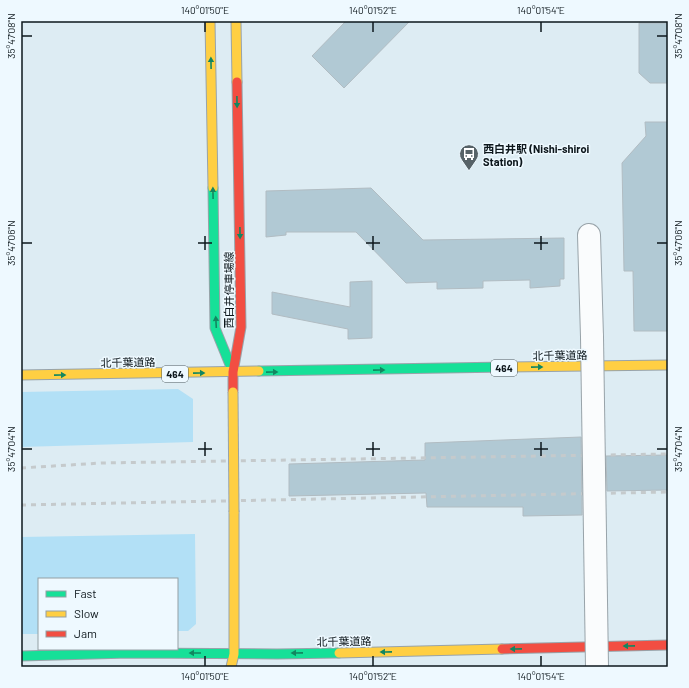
<svg xmlns="http://www.w3.org/2000/svg" width="689" height="688" font-family="Barlow,'Noto Sans JP',sans-serif">
	<rect width="100%" height="100%" fill="#ddecf3"/>
	<g fill="#b2e0f6">
		<path d="M178,389L193,399V442L21,447V392Z"/>
		<path d="M195,534L196,624L188,631H177V579H39V634H21V537Z"/>
	</g>
	<g fill="#b1c9d4" stroke="#b1bcc2">
		<path d="M346,21H410L344,88L312,56Z"/>
		<path d="M639,23H668V83H650L639,73Z"/>
		<path d="M645,122H668V331H634L633,271H624L622,163L646,136Z"/>
		<path d="M371,188L423,240L564,238V279H560V286L530,288V280L483,281V288L437,289V282L406,283L356,232H286V235L266,237V191Z"/>
		<path d="M372,281V338L348,339V329L272,314V292L350,307V282Z"/>
		<path d="M581,437L582,515L523,516V507H427L426,493L289,496V464L425,460V443Z"/>
		<path d="M668,455V490L607,491L606,456Z"/>
	</g>
	<g fill="none" stroke-linecap="round" stroke-linejoin="round">
		<g stroke="#98a3a9" stroke-width="24">
			<path id="street" d="M589,235L592,337"/>
		</g>
		<g stroke="#98a3a9" stroke-width="11">
			<g id="fast">
				<path d="M213,188L215,328L233,372"/>
				<path d="M259,371L507,367"/>
				<path d="M21,656L129,653L277,654L339,653"/>
			</g>
		</g>
		<g stroke="#98a3a9" stroke-width="11">
			<g id="slow">
				<path d="M210,21L213,188"/>
				<path d="M236,21L237,82"/>
				<path d="M507,367L668,365"/>
				<path d="M21,375L259,371"/>
				<path d="M339,653L502,649"/>
				<path d="M231,667L234,654V512"/>
			</g>
		</g>
		<g stroke="#98a3a9" stroke-width="11">
			<g id="jam">
				<path d="M233,391V372L241,327L237,82"/>
				<path d="M502,649L668,645"/>
			</g>
		</g>
		<use href="#street" stroke="#fafcfd" stroke-width="22"/>
		<use href="#fast" stroke="#16e098" stroke-width="9"/>
		<use href="#slow" stroke="#ffcf43" stroke-width="9"/>
		<use href="#jam" stroke="#f24e42" stroke-width="9"/>
		<g stroke="#c5cacc" stroke-width="3" stroke-dasharray="5 5" stroke-linecap="butt">
			<path d="M21,468L101,463L668,454"/>
			<path d="M21,505L668,492"/>
		</g>
		<g stroke="#98a3a9" stroke-width="24" stroke-linecap="butt">
			<path id="street-bridge" d="M592,337L597,667"/>
		</g>
		<g stroke="#98a3a9" stroke-width="11" stroke-linecap="butt">
			<path id="slow-bridge" d="M233,392L234,512"/>
		</g>
		<use href="#street-bridge" stroke="#fafcfd" stroke-width="22"/>
		<use href="#slow-bridge" stroke="#ffcf43" stroke-width="9"/>
	</g>
	<defs><path id="oneway-solid" d="M-6-.8H1V-3.2L6.5 0L1 3.2V.8H-6Z"/></defs>
	<g fill="#128660">
		<use href="#oneway-solid" transform="translate(211 63) rotate(-91)"/>
		<use href="#oneway-solid" transform="translate(237 102) rotate(89)"/>
		<use href="#oneway-solid" transform="translate(213 193) rotate(-91)"/>
		<use href="#oneway-solid" transform="translate(240 233) rotate(89)"/>
		<use href="#oneway-solid" transform="translate(216 322) rotate(-93)"/>
		<use href="#oneway-solid" transform="translate(537 367) rotate(-1)"/>
		<use href="#oneway-solid" transform="translate(379 370) rotate(-1)"/>
		<use href="#oneway-solid" transform="translate(272 372) rotate(-1)"/>
		<use href="#oneway-solid" transform="translate(199 373) rotate(-1)"/>
		<use href="#oneway-solid" transform="translate(60 375) rotate(-1)"/>
		<use href="#oneway-solid" transform="translate(629 646) rotate(179)"/>
		<use href="#oneway-solid" transform="translate(516 649) rotate(179)"/>
		<use href="#oneway-solid" transform="translate(386 652) rotate(179)"/>
		<use href="#oneway-solid" transform="translate(195 653) rotate(-180)"/>
		<use href="#oneway-solid" transform="translate(297 653) rotate(179)"/>
	</g>
	<path fill="none" stroke="#0d171c" stroke-width="1.5" d="M205,22V32M373,22V32M541,22V32M22,36H32M657,36H667M205,236V250M373,236V250M541,236V250M22,243H32M198,243H212M366,243H380M534,243H548M657,243H667M205,442V456M373,442V456M541,442V456M22,449H32M198,449H212M366,449H380M534,449H548M657,449H667M205,656V666M373,656V666M541,656V666"/>
	<defs>
		<g id="bus-pin" transform="scale(1)"><path d="M0 17L-7.5 6A9.5 9.5 0 1 1 7.5 6Z" fill="#566267" stroke="#eef9ff"/><path d="M-5-6H5V4H4V6H2V4H-2V6H-4V4H-5ZM-3.5-4V0h7V-4ZM-3.5 1.2v1.5H-2V1.2ZM2 1.2v1.5H3.5V1.2Z" fill="#fff"/></g>
	</defs>
	<g fill-rule="evenodd">
		<use href="#bus-pin" x="469" y="154"/>
	</g>
	<g text-anchor="middle" dominant-baseline="central" stroke-width="3" stroke-linejoin="round" paint-order="stroke">
		<g fill="#eef9ff" stroke="#505b60" stroke-width="1">
			<rect x="491" y="360" width="26" height="16" rx="3"/>
			<rect x="162" y="366" width="26" height="16" rx="3"/>
		</g>
		<g font-size="10" font-weight="bold" fill="#0d171c">
			<text x="504" y="368">464</text>
			<text x="175" y="374">464</text>
		</g>
		<g font-size="11" font-weight="bold" fill="#0d171c" stroke="#eef9ff" text-anchor="start">
			<text x="483" y="148">西白井駅 (Nishi-shiroi<tspan x="483" dy="13">Station)</tspan></text>
		</g>
		<g font-size="11" fill="#0d171c" stroke="#eef9ff">
			<text transform="translate(228 290) rotate(-90)">西白井停車場線</text>
			<text transform="translate(560 355) rotate(-1)">北千葉道路</text>
			<text transform="translate(128 362) rotate(-1)">北千葉道路</text>
			<text transform="translate(344 641) rotate(-1)">北千葉道路</text>
		</g>
	</g>
	<rect width="689" height="688" fill="none" stroke="#eef9ff" stroke-width="44"/>
	<rect x="38" y="578" width="140" height="72" fill="#eef9ff" stroke="#949fa4"/>
	<rect x="46" y="591" width="20" height="6" fill="#16e098" stroke="#949fa4"/>
	<text x="74" y="598" font-size="12" fill="#0d171c">Fast</text>
	<rect x="46" y="611" width="20" height="6" fill="#ffcf43" stroke="#949fa4"/>
	<text x="74" y="618" font-size="12" fill="#0d171c">Slow</text>
	<rect x="46" y="631" width="20" height="6" fill="#f24e42" stroke="#949fa4"/>
	<text x="74" y="638" font-size="12" fill="#0d171c">Jam</text>
	<rect x="22" y="22" width="645" height="644" fill="none" stroke="#0d171c" stroke-width="1.5"/>
	<g font-size="10" text-anchor="middle" fill="#0d171c">
		<text x="205" y="14">140°01'50"E</text>
		<text x="373" y="14">140°01'52"E</text>
		<text x="541" y="14">140°01'54"E</text>
		<text transform="translate(11 36) rotate(-90)" y="4">35°47'08"N</text>
		<text transform="translate(678 36) rotate(-90)" y="4">35°47'08"N</text>
		<text transform="translate(11 243) rotate(-90)" y="4">35°47'06"N</text>
		<text transform="translate(678 243) rotate(-90)" y="4">35°47'06"N</text>
		<text transform="translate(11 449) rotate(-90)" y="4">35°47'04"N</text>
		<text transform="translate(678 449) rotate(-90)" y="4">35°47'04"N</text>
		<text x="205" y="680">140°01'50"E</text>
		<text x="373" y="680">140°01'52"E</text>
		<text x="541" y="680">140°01'54"E</text>
	</g>
</svg>
